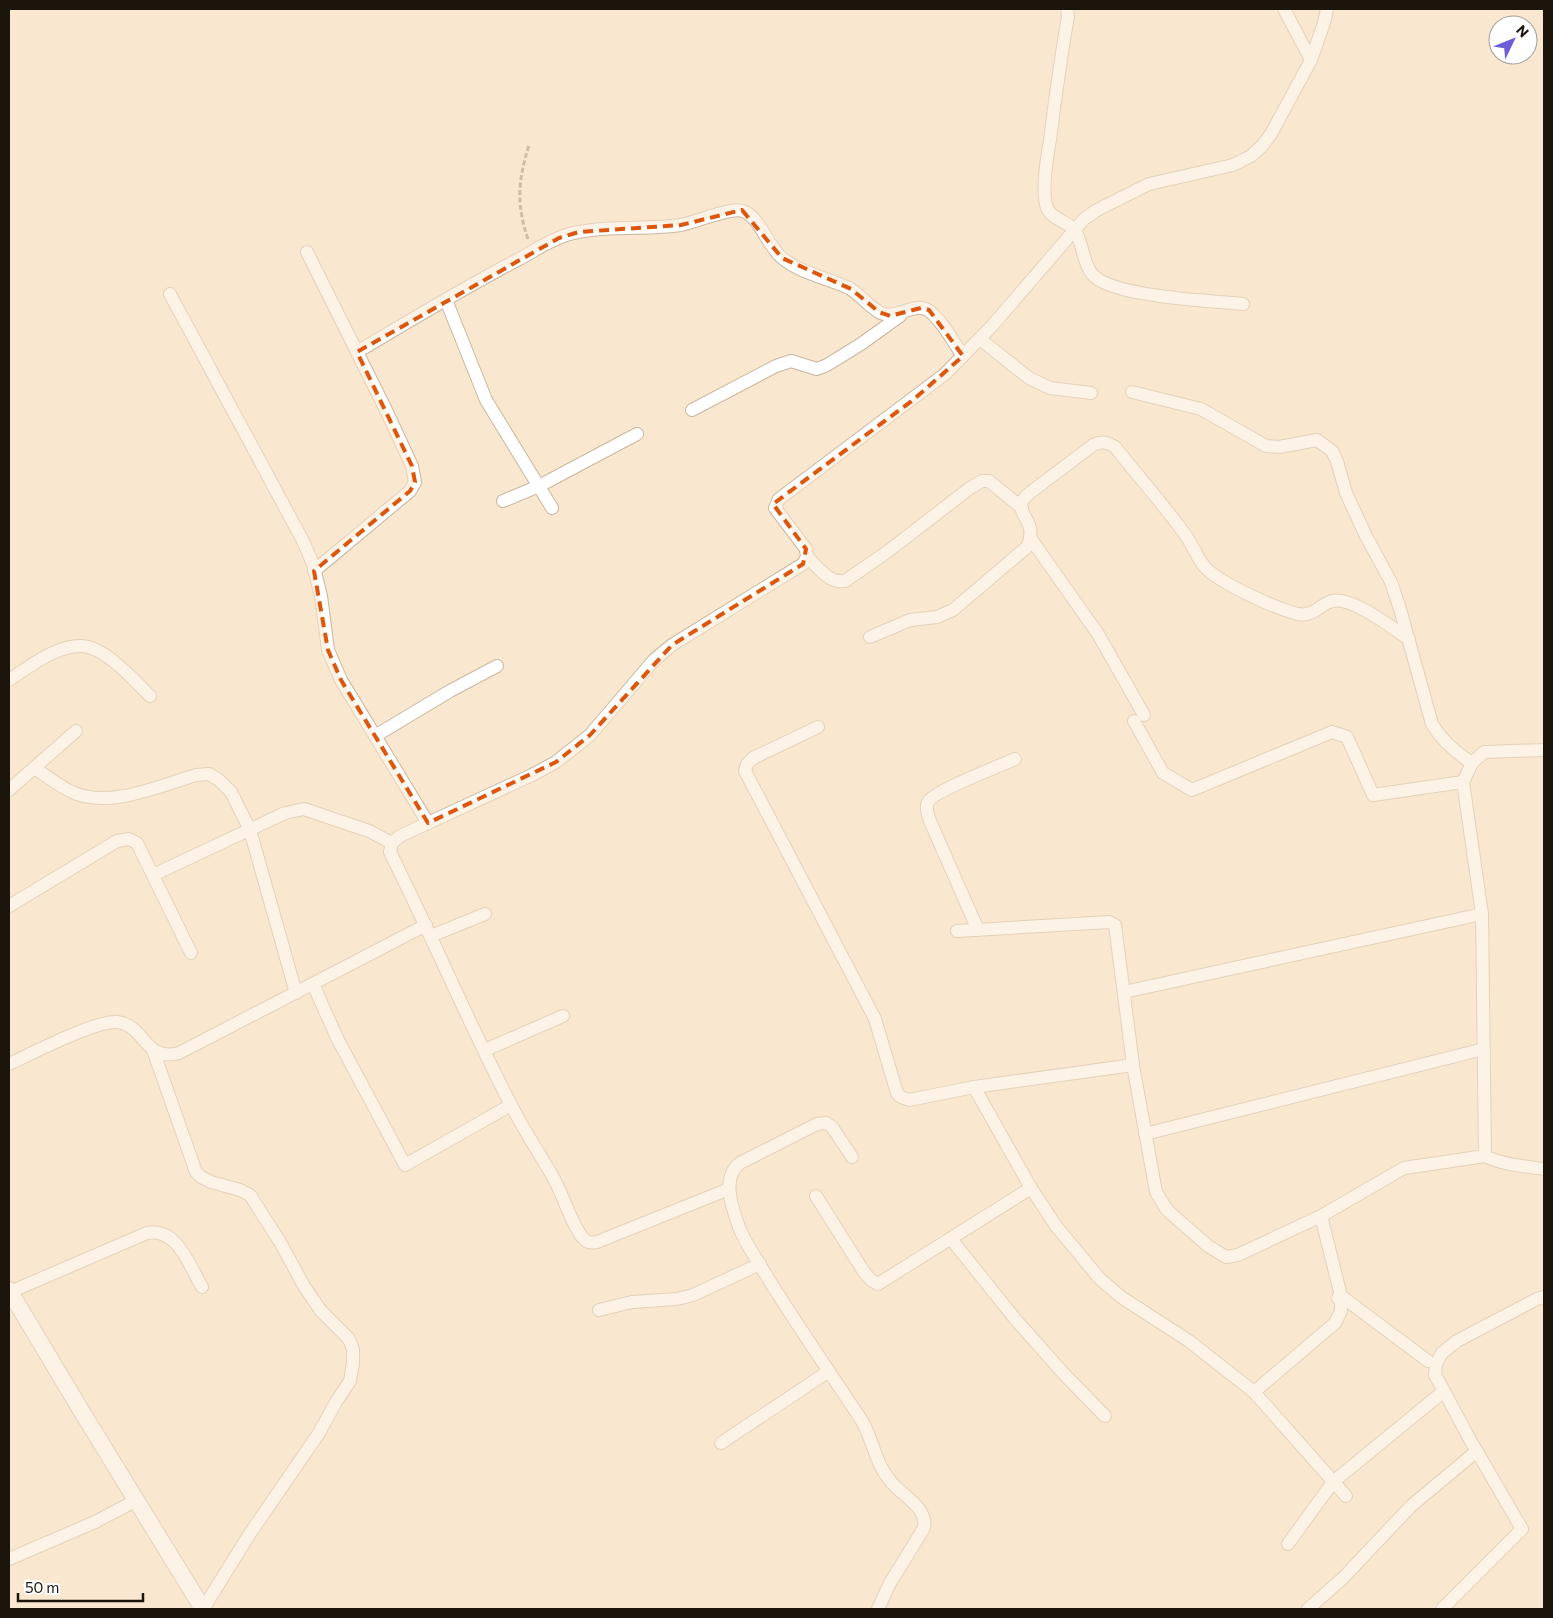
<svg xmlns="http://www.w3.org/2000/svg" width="1553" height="1618" font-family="Commissioner,sans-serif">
	<rect width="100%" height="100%" fill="#fae7cf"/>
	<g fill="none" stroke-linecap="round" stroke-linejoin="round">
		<g stroke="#c9b7a0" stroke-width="14">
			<g id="minor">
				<path d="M1067,9L1068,16C1061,57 1055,99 1050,140C1047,158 1041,191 1047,208C1052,220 1070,222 1076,232C1083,245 1083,263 1092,274C1110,297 1212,301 1243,304"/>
				<path d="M1284,9L1311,60"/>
				<path d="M307,252L386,410L412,466L415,482L410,491L314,571"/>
				<path d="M170,294L303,541L313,564L321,596L328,650L341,680L428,823"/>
				<path d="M446,300L486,400L552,508"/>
				<path d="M980,339L1029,378L1050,388L1091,393"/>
				<path d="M357,352C411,320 465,287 521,258C539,248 558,235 579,232C612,225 647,230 681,225C696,222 730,207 743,211C759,216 768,246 781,257C799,273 828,278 849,288C860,294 868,306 879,312C895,322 914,300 929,311C942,320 954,343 963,356"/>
				<path d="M1132,392L1201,409L1266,446L1279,447L1317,440L1332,451L1337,461L1346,493L1366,536L1391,582L1400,609L1432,724C1442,741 1455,752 1472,763"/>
				<path d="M692,410L776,366L791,361L817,369L827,365L861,344L900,316"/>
				<path d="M503,501L539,486L637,434"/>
				<path d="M1031,539L1098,634L1144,715"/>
				<path d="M807,557C818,567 829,584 845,581L887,552L970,488L982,481H989L1022,508"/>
				<path d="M870,637L910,620L937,617L953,610L1027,547C1039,523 1016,514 1022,501C1024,498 1028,494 1031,492L1093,445C1102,441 1107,442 1115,447C1138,476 1163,504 1184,533C1192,543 1196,556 1204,566C1218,583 1277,609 1298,614C1314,617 1320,604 1332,601C1352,596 1392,628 1409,639"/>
				<path d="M9,680C29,667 56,645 82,646C105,647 134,680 150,696"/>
				<path d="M1134,721L1163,773L1192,790L1332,732L1347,737L1373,795L1463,782"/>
				<path d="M818,727L753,758L747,764L745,771L875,1019L897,1093L901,1097L909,1100L974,1087L1133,1065"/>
				<path d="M375,736L450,691L497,666"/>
				<path d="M1544,750L1484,752L1472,763L1463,782L1482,914L1485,1156C1503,1165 1524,1166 1544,1169"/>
				<path d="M34,768C46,775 57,785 70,791C107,810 159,786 196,775L209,774L219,780L231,792L250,830L296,993"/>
				<path d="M9,790L76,731"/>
				<path d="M153,875L285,813L304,809L369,831L392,843"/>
				<path d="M9,906L117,841L129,839L137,843L191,953"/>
				<path d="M978,930L930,821C928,815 925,808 928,802C932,792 1002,765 1015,759"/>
				<path d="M957,931L1109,922L1115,925L1133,1065L1156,1192L1167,1210L1208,1246L1226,1257L1238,1255L1321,1216L1404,1168L1485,1156"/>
				<path d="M431,936L485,914"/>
				<path d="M313,984L337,1038L405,1165L511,1105"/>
				<path d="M1124,992L1482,914"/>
				<path d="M153,1050L196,1172L201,1177L211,1182L240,1190L250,1195L280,1242L304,1286L321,1311L349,1339L353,1349V1363L350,1381L336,1402L319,1433L249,1535L203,1609"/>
				<path d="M485,1050L563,1016"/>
				<path d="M9,1064C31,1054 96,1020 117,1022C147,1026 143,1062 179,1053L426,925"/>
				<path d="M974,1087L1031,1188L1056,1226L1100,1279L1121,1297L1189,1341L1254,1392L1346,1496"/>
				<path d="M1145,1134L1484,1049"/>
				<path d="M852,1157L832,1127L826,1123L817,1124L740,1163C721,1178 732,1207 739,1227C746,1245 759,1263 769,1280C799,1328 831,1374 862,1421C874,1442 875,1464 892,1483C903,1496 928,1508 924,1528L890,1583L878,1609"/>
				<path d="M729,1189L597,1242C591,1243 587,1243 583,1238C572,1226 563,1194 553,1177C539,1153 524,1130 511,1105C468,1022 432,936 390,852L392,843L400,836L532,775L556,762L590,735L654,660L672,645L803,564L807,557L806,549L775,508L779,499L945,374L992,326L1084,219L1097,210L1149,184L1233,165L1251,156L1262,146L1271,134L1311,60L1324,23L1327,9"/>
				<path d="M816,1196L864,1272L871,1280L878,1284L1031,1188"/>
				<path d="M951,1239L1016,1320L1064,1374L1105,1416"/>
				<path d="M10,1292L147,1233C177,1227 189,1265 202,1287"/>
				<path d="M1338,1298L1341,1296L1428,1361"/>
				<path d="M599,1310L632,1302L677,1299L693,1295L760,1264"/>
				<path d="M1254,1392L1335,1323L1341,1311V1296L1321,1216"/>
				<path d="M721,1443L829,1371"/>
				<path d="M1288,1544L1333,1482L1444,1391"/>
				<path d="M9,1559L95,1522L135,1501"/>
				<path d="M1308,1609L1344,1577L1411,1506L1477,1451"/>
				<path d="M1442,1609L1522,1529L1469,1438L1444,1391L1435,1375L1436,1364L1442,1353L1457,1341L1537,1299L1544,1297"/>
			</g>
		</g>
		<g stroke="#c9b7a0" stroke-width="18">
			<path id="tertiary" d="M9,1290L82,1412L203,1609"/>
		</g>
		<path stroke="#998c7a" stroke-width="3" stroke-dasharray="5 2.5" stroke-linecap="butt" d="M528,239C516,204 518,181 529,145"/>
		<use href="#minor" stroke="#fff" stroke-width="12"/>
		<use href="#tertiary" stroke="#fff" stroke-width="16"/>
	</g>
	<path d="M0 0H1553V1618H0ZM742,210L782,258L851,289L879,312L890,316L921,308L929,310L963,356L913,400L773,504L806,549L803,564L672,645L590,735L556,762L428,823L341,680L328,650L314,571L410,491L415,482L412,466L357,352L559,238L579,232L681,225Z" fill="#fae7cf" fill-opacity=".55" fill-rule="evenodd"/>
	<path fill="none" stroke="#de560c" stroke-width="4" stroke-dasharray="10 6" stroke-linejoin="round" d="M742,210L782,258L851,289L879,312L890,316L921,308L929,310L963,356L913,400L773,504L806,549L803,564L672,645L590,735L556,762L428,823L341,680L328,650L314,571L410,491L415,482L412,466L357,352L559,238L579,232L681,225Z"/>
	<rect width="1553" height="1618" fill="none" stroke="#1b150c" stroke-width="20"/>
	<g transform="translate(1513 40) rotate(47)"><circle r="24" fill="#ffffff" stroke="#a4a19e"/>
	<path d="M0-4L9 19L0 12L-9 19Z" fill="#6c5ed8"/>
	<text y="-8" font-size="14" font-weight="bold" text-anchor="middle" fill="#1b150c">N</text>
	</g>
	<path d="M18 1593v8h125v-8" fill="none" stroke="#1b150c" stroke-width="2.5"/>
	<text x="25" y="1593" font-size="15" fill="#1b150c" stroke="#ffffff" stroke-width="4" paint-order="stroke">50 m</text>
</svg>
